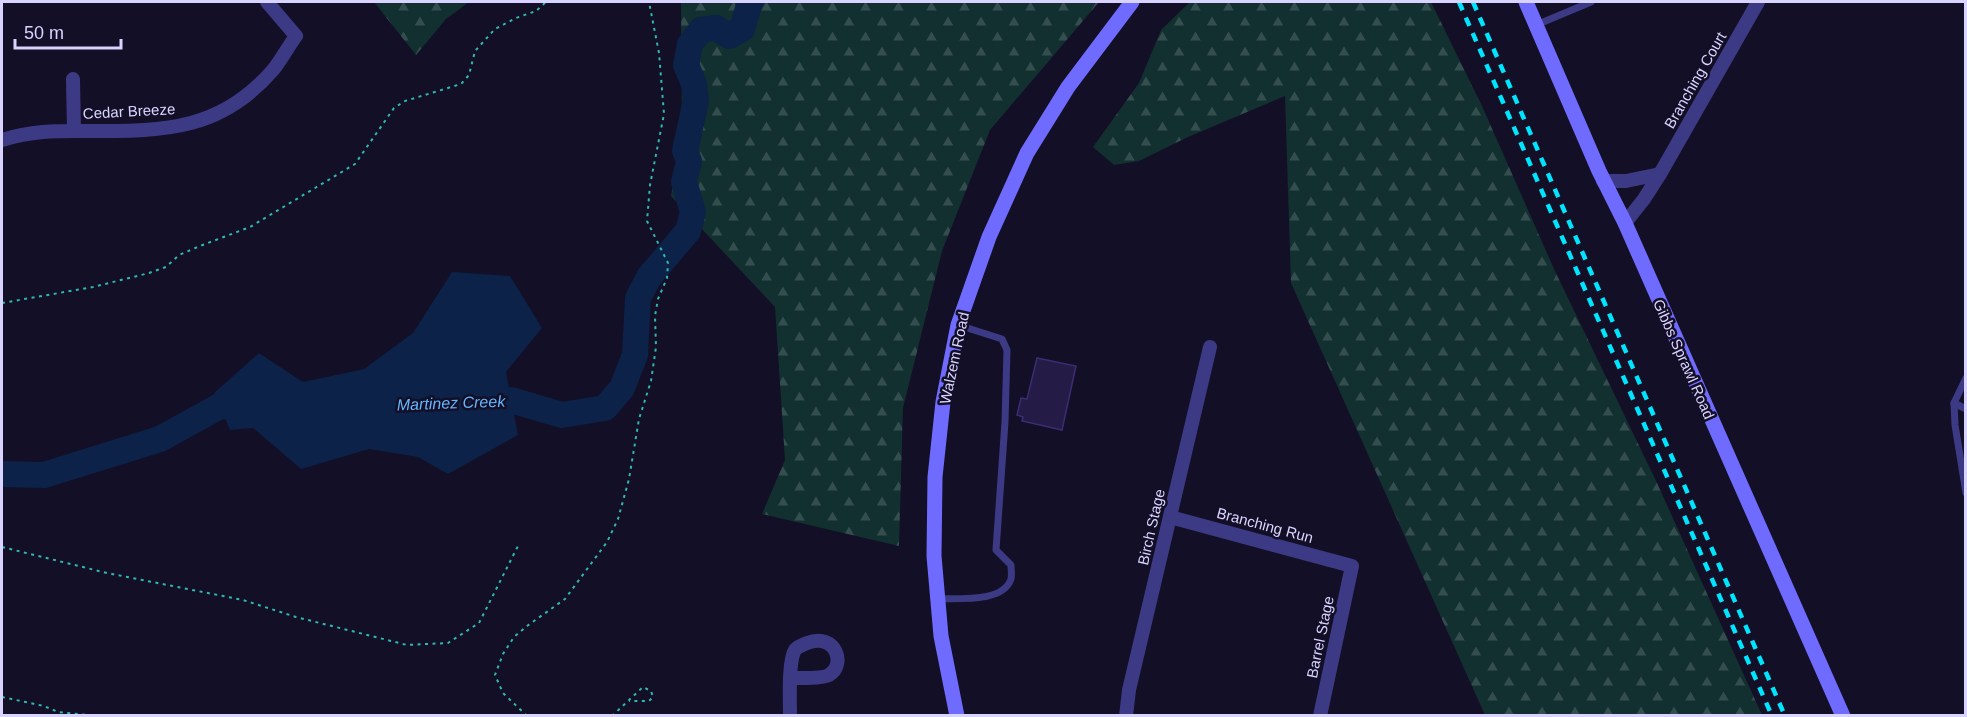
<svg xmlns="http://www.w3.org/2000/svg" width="1967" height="717" font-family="Helvetica,sans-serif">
	<defs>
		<pattern id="forest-firs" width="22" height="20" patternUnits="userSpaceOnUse" patternTransform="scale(1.5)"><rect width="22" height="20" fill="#12302f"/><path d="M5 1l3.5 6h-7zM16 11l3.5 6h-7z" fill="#344d4e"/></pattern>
	</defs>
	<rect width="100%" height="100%" fill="#130f26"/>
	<g fill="url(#forest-firs)">
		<path d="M374,2H469L446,19L416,55Z"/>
		<path d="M681,2H1099L990,130L942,251L903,408L899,546L762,514L785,460L775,307L671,196L682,133Z"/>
		<path d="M1190,2H1431L1482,106L1554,269L1657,483L1762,715H1485L1291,283L1285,96L1188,137L1139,161L1114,165L1093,147L1139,83L1161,30Z"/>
	</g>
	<path fill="#0c2248" d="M452,272L510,276L542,328L506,372L518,435L448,474L418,457L369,449L301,469L253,428L230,430L214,393L259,353L303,382L364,369L413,333Z"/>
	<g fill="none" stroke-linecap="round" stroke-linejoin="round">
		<g stroke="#0c2248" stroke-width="26">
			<path d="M478,402L511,400L562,415L605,408L622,388L635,355L638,298L649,277L688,231L693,212L684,182L689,161L685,151L696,100L694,84L686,65L690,44L701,30L716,28L729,36L742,29L750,2"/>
			<path d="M2,474L44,475L160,439L220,406L255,408"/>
		</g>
	</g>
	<path fill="#241b47" stroke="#3b2d73" stroke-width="1.5" d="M1037,358L1076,366L1062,430L1022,421L1023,417L1017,415L1021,398L1027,399Z"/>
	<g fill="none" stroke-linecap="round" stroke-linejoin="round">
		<g stroke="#2fb8b0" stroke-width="2" stroke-dasharray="3 4.5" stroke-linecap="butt">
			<path d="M2,303L93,287L149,273L166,267L179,255L200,246L250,227L355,164L394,108L405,101L461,84L469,75L475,51L495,29L516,18L536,11L546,2"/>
			<path d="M2,547L107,573L243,600L296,617L407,645L448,643L479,623L519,544"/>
			<path d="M2,697L44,706L58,712L96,716"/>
			<path d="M106,716H120"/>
			<path d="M527,716L503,693L495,675L503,654L514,637L527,626L565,599L607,542L618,519L629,479L639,419L651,381L656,347L655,316L658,299L667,278L668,263L647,221L650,185L664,114L659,53L649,2"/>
			<path d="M612,716L643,687L651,691L653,697L649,701H629"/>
		</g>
		<g stroke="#3d3a85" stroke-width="7">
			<path d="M1536,25L1591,2"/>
			<path d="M1966,378L1954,403L1955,425L1966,493"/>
			<path d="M1954,403L1966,409"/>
			<path d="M938,599C959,598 1003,603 1011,579C1012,575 1011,569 1011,565L996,550L1005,422L1007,350L1002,339L958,325"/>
		</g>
		<g stroke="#3d3a85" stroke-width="14">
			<path d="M73,79L74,131"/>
			<path d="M2,140C34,130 59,131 92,131C166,131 221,130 273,70C281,60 288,47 296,36L267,2"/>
			<path d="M1603,181H1626L1660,174"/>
			<path d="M1625,223L1644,199L1660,174L1758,2"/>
			<path d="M1170,517L1352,566L1320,716"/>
			<path d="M790,716C790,701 788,661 795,650C798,646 803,645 807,643C837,632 846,666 829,675C822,679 800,678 791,678"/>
			<path d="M1126,716L1129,690L1210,347"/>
		</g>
		<g stroke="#6f6bff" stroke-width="15">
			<path d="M1526,2L1599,171L1625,223L1843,716"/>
			<path d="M957,716L941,636L934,556L935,477L943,402L958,325L989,237L1027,153L1068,87L1132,2"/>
		</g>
		<g stroke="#00e5ff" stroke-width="4.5" stroke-dasharray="9 8" stroke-linecap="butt">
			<path d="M1459,2L1772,716"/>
			<path d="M1473,2L1785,716"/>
		</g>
	</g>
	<g text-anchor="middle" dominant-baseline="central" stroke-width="5" stroke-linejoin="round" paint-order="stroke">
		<g font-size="15" fill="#d9d4ff" stroke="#130f26">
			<text transform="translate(1695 80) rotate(-60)">Branching Court</text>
			<text transform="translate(129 111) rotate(-3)">Cedar Breeze</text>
			<text transform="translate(954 358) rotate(-78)">Walzem Road</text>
			<text transform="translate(1684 359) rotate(66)">Gibbs Sprawl Road</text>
			<text transform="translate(1265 525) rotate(15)">Branching Run</text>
			<text transform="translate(1151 527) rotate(-77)">Birch Stage</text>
			<text transform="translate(1320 637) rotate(-78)">Barrel Stage</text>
		</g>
		<g font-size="16" font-style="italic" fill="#62b6ff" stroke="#130f26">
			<text transform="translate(451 403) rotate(-2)">Martinez Creek</text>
		</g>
	</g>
	<rect width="1967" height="717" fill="none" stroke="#d9d4ff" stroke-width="6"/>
	<path d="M15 39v9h106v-9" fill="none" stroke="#d9d4ff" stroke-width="3"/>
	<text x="24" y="39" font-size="18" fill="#d9d4ff" stroke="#130f26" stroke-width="4.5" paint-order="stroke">50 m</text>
</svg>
